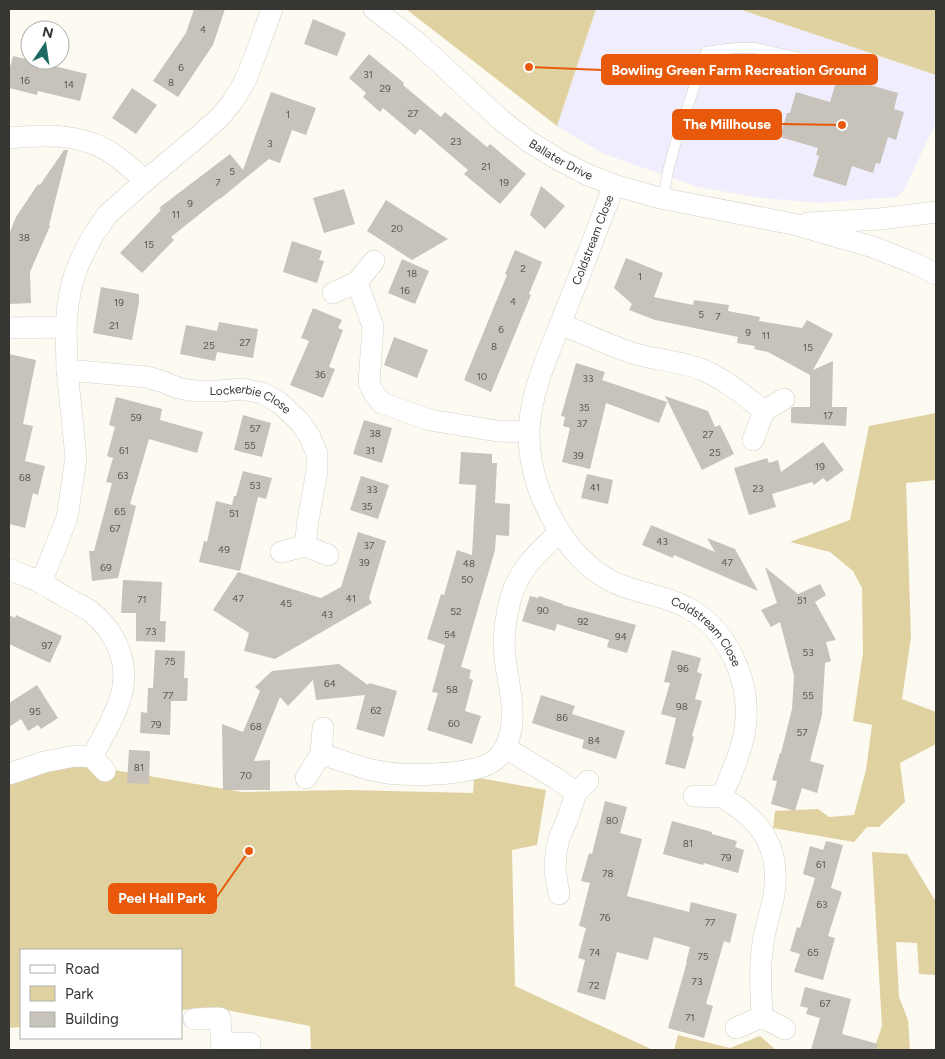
<svg xmlns="http://www.w3.org/2000/svg" width="945" height="1059" font-family="Figtree,sans-serif">
	<rect width="100%" height="100%" fill="#fdfaf1"/>
	<path fill="#f0edff" d="M596,9H739L936,75V122L904,190L897,197L819,203L763,198L698,187L604,154L557,126Z"/>
	<g fill="#dfd1a0">
		<path d="M406,9H596L557,126Z"/>
		<path d="M739,9H936V75Z"/>
		<path d="M936,413V480L906,483L911,637L902,699L936,712V744L900,763L905,802L879,827H867L854,842L773,828L775,811L818,809L829,817L854,815L866,770L872,725L853,721L863,653L862,588L853,571L830,552L790,542L850,520L869,426Z"/>
		<path d="M62,761L242,792L347,790L473,793L474,777L546,790L537,845L512,850L515,986L653,1050H311L310,1026L211,1007L181,1010V950H21V1027L9,1028V776Z"/>
		<path d="M872,852L907,854L936,902V975L919,974L917,943L896,942L899,997L908,1020L910,1050H874L882,1026Z"/>
		<path d="M678,1035L730,1048L760,1036L776,1050H674Z"/>
	</g>
	<g fill="#c7c2ba">
		<path d="M194,9H225L213,45L178,97L153,81L186,33Z"/>
		<path d="M313,19L346,33L337,56L304,44Z"/>
		<path d="M369,54L404,83L403,85L441,117L445,112L487,147L490,144L526,174L500,204L464,174L468,170L420,129L415,135L383,108L380,112L363,97L366,93L349,78Z"/>
		<path d="M13,56L87,74L80,101L38,91L37,95L9,88V71Z"/>
		<path d="M838,76L898,93L894,109L904,112L896,140L888,137L880,164L876,163L873,173L852,166L846,186L813,176L819,156L816,155L818,148L780,137L787,113H790L796,92L830,102Z"/>
		<path d="M132,88L157,105L136,134L112,118Z"/>
		<path d="M271,92L316,108L306,135L292,130L280,163L269,159L220,199V198L171,237L174,240L142,273L120,253L161,210L159,208L230,154L243,170Z"/>
		<path d="M64,150H68L49,225L50,226L30,272L31,303L9,304V234L16,217L38,184L40,185Z"/>
		<path d="M541,186L565,206L545,229L530,215Z"/>
		<path d="M344,189L355,224L324,233L313,198Z"/>
		<path d="M386,200L400,209L448,239L412,260L367,231Z"/>
		<path d="M292,241L322,251L319,260L324,261L317,283L283,272Z"/>
		<path d="M515,250L542,262L529,294L531,295L491,392L464,380L507,275L505,274Z"/>
		<path d="M626,258L663,273L654,297L693,305L694,300L729,305L728,311L760,317L759,321L802,328L807,320L833,334L813,370L833,361L832,407H847L846,426L791,423V409L793,407H810V375L768,352L754,349L755,346L737,343L738,337L655,320L629,310L632,304L614,288Z"/>
		<path d="M402,259L429,271L415,304L388,293Z"/>
		<path d="M101,287L139,294V302L132,340L93,333Z"/>
		<path d="M313,308L342,320L338,328L343,330L329,367L335,369L323,398L290,385L309,341L301,338Z"/>
		<path d="M219,322L258,329L253,358L217,352L215,361L180,354L186,325L217,331Z"/>
		<path d="M394,337L428,350L417,378L384,365Z"/>
		<path d="M9,354L36,360L23,424L33,426L25,461L45,466L38,495L33,493L25,528L9,524Z"/>
		<path d="M576,363L605,372L602,380L667,402L659,423L606,403L590,469L562,462L570,428L563,426L565,417L561,416Z"/>
		<path d="M665,396L708,411L715,427L720,425L734,454L702,470Z"/>
		<path d="M116,397L162,409L160,420L203,432L197,453L149,439L130,504L136,506L118,578L92,581L89,551H94L112,483L106,482L113,458L107,456L115,427L109,425Z"/>
		<path d="M243,415L271,423L262,457L234,450Z"/>
		<path d="M364,420L392,428L382,463L353,454Z"/>
		<path d="M823,442L844,470L827,482L823,478L814,485L812,482L772,494L776,507L749,515L734,468L767,458L769,463L778,460L781,472Z"/>
		<path d="M461,452L492,454V463H497L495,503L510,504L509,536L496,535L495,550L461,667L471,670L469,678L473,680L465,711L481,716L472,744L427,730L438,693L432,692L445,645L427,639L441,594L444,595L457,550L472,555L476,485L459,484Z"/>
		<path d="M243,471L272,478L266,499L258,497L240,571L199,562L204,541L207,542L216,501L232,505L234,496H236Z"/>
		<path d="M587,474L613,480L608,504L581,498Z"/>
		<path d="M361,476L389,485L378,519L350,510Z"/>
		<path d="M651,525L715,552L707,538L735,549L758,591L674,555L673,558L642,545Z"/>
		<path d="M358,532L386,541L369,598L372,603L275,659L244,651L249,633L213,610L238,572L321,598L341,587Z"/>
		<path d="M765,567L798,594L820,584L826,595L815,602L836,640L826,642L831,661L825,663L822,715L810,761L824,765L817,793L802,788L795,811L771,804L777,781L772,780L780,753H781L792,709L794,676L780,622L771,627L761,610L777,603Z"/>
		<path d="M123,580L162,582L160,621H166L165,642L136,641V613H121Z"/>
		<path d="M530,596L538,598L539,596L563,604V605L636,625L627,653L607,647L609,640L557,624L555,631L522,621Z"/>
		<path d="M9,615L15,618L16,615L62,636L50,663L9,644Z"/>
		<path d="M155,650L185,651L184,678H188L187,701H171L170,735L140,733L141,712L147,713L148,688H153Z"/>
		<path d="M672,650L701,658L697,672L702,674L695,699L702,701L692,736L694,737L685,769L665,764L676,718L661,714L670,683L664,682Z"/>
		<path d="M339,664L368,685L369,683L397,691L384,737L356,729L365,695L316,700L313,680L288,706L280,697L254,761L270,760V790H223L222,724L243,732L260,691L255,687L272,671Z"/>
		<path d="M37,685L58,718L41,729L38,725L28,731L21,719L9,727V703Z"/>
		<path d="M541,695L575,706L572,714L625,731L616,759L582,748L584,740L532,723Z"/>
		<path d="M129,750L150,751L149,784L127,783Z"/>
		<path d="M605,801L627,807L620,833L642,839L627,896L689,912L691,902L737,914L730,943L724,941L706,1004L713,1006L704,1038L668,1028L687,962H686L690,947L654,937L648,960L617,952L605,1000L577,992L585,960L578,958L586,928L579,926L590,883L581,881L589,853L592,854Z"/>
		<path d="M672,821L712,832V834L737,841L735,847L744,850L738,873L704,863L703,865L663,854Z"/>
		<path d="M826,841L843,845L831,888L842,892L828,936L835,938L823,980L794,972L800,954L790,951L797,927L800,928L815,878L803,874L810,846L823,850Z"/>
		<path d="M805,987L851,999L842,1034L878,1044L877,1050H811L820,1018L806,1014L808,1008L800,1006Z"/>
	</g>
	<g fill="none" stroke-linecap="round" stroke-linejoin="round">
		<g stroke="#d2d0c7" stroke-width="11">
			<path id="service" d="M663,198L668,171L676,141L706,52C723,49 738,47 755,48L854,70"/>
		</g>
		<g stroke="#d2d0c7" stroke-width="22">
			<g id="minor">
				<path id="s1" d="M374,9L418,43L501,120L528,141L559,160L586,174L614,185L660,198L793,224L873,247L916,264L936,274"/>
				<path d="M9,138C41,135 76,133 105,149C120,157 133,170 145,181"/>
				<path id="s2" d="M614,185C598,227 582,270 565,312C550,351 531,388 529,431C528,486 561,554 611,581C634,593 662,594 686,607C728,628 752,683 745,729C742,752 730,775 722,797L694,796"/>
				<path d="M808,223L880,219L936,212"/>
				<path d="M357,282L373,326L369,383L375,395L382,403L430,420L497,431L529,432"/>
				<path d="M333,293L357,282L374,261"/>
				<path d="M560,324C584,333 608,345 632,353C655,360 681,361 703,370C726,380 745,396 764,411"/>
				<path d="M9,328L66,327"/>
				<path id="s3" d="M67,370L146,377L161,381L178,388L195,391H220L242,389L262,393L280,403L300,422L310,437L317,454V471L308,520L305,546"/>
				<path d="M753,440L764,411L784,399"/>
				<path d="M281,552L305,546L328,555"/>
				<path d="M9,569C19,574 30,577 40,582C49,587 58,593 67,598C74,602 83,606 90,611C117,632 131,666 120,699C114,719 102,738 92,757"/>
				<path d="M41,583L67,518L76,458L67,370L66,327L68,304L72,283L79,263L92,237L107,215L145,181L200,135L220,117L233,101L245,81L255,56L272,9"/>
				<path d="M506,748L557,779L576,793"/>
				<path d="M321,754C338,759 355,766 372,770C399,777 473,777 495,760C504,753 509,740 511,730C515,705 508,683 505,658C503,639 505,620 510,601C517,571 538,552 560,532"/>
				<path d="M9,774L44,762L75,756L92,757L105,771"/>
				<path d="M306,778L321,754L323,728"/>
				<path d="M722,797C761,820 781,847 774,895C771,911 765,927 763,944C759,968 761,992 762,1017"/>
				<path d="M559,894L555,870L556,852L559,838L567,820L576,793L588,781"/>
				<path d="M194,1019L220,1018L222,1050"/>
				<path d="M736,1028L762,1017L785,1029"/>
				<path d="M222,1043H250"/>
			</g>
		</g>
		<use href="#service" stroke="#fff" stroke-width="10"/>
		<use href="#minor" stroke="#fff" stroke-width="21"/>
	</g>
	<g text-anchor="middle" dominant-baseline="central" stroke-width="5" stroke-linejoin="round" paint-order="stroke">
		<g font-size="10" fill="#5b5954">
			<text x="203" y="29">4</text>
			<text x="181" y="67">6</text>
			<text x="368" y="74">31</text>
			<text x="25" y="80">16</text>
			<text x="171" y="82">8</text>
			<text x="69" y="84">14</text>
			<text x="385" y="88">29</text>
			<text x="413" y="113">27</text>
			<text x="288" y="114">1</text>
			<text x="456" y="141">23</text>
			<text x="270" y="143">3</text>
			<text x="486" y="166">21</text>
			<text x="232" y="171">5</text>
			<text x="218" y="182">7</text>
			<text x="504" y="182">19</text>
			<text x="190" y="203">9</text>
			<text x="176" y="214">11</text>
			<text x="397" y="228">20</text>
			<text x="24" y="237">38</text>
			<text x="149" y="244">15</text>
			<text x="523" y="268">2</text>
			<text x="412" y="273">18</text>
			<text x="640" y="276">1</text>
			<text x="405" y="290">16</text>
			<text x="513" y="301">4</text>
			<text x="119" y="302">19</text>
			<text x="701" y="314">5</text>
			<text x="718" y="316">7</text>
			<text x="114" y="325">21</text>
			<text x="501" y="329">6</text>
			<text x="748" y="332">9</text>
			<text x="766" y="335">11</text>
			<text x="245" y="342">27</text>
			<text x="209" y="345">25</text>
			<text x="494" y="346">8</text>
			<text x="808" y="347">15</text>
			<text x="320" y="374">36</text>
			<text x="482" y="376">10</text>
			<text x="588" y="378">33</text>
			<text x="584" y="407">35</text>
			<text x="828" y="415">17</text>
			<text x="136" y="417">59</text>
			<text x="582" y="423">37</text>
			<text x="255" y="428">57</text>
			<text x="375" y="433">38</text>
			<text x="708" y="434">27</text>
			<text x="250" y="445">55</text>
			<text x="124" y="450">61</text>
			<text x="370" y="450">31</text>
			<text x="715" y="452">25</text>
			<text x="578" y="455">39</text>
			<text x="820" y="466">19</text>
			<text x="123" y="475">63</text>
			<text x="25" y="477">68</text>
			<text x="255" y="485">53</text>
			<text x="595" y="487">41</text>
			<text x="758" y="488">23</text>
			<text x="372" y="489">33</text>
			<text x="367" y="506">35</text>
			<text x="120" y="511">65</text>
			<text x="234" y="513">51</text>
			<text x="115" y="528">67</text>
			<text x="662" y="541">43</text>
			<text x="369" y="545">37</text>
			<text x="224" y="549">49</text>
			<text x="364" y="562">39</text>
			<text x="727" y="562">47</text>
			<text x="469" y="563">48</text>
			<text x="106" y="567">69</text>
			<text x="467" y="579">50</text>
			<text x="238" y="598">47</text>
			<text x="351" y="598">41</text>
			<text x="142" y="599">71</text>
			<text x="802" y="600">51</text>
			<text x="286" y="603">45</text>
			<text x="543" y="610">90</text>
			<text x="456" y="611">52</text>
			<text x="327" y="614">43</text>
			<text x="583" y="621">92</text>
			<text x="151" y="631">73</text>
			<text x="450" y="634">54</text>
			<text x="621" y="636">94</text>
			<text x="47" y="645">97</text>
			<text x="808" y="652">53</text>
			<text x="170" y="661">75</text>
			<text x="683" y="668">96</text>
			<text x="330" y="683">64</text>
			<text x="452" y="689">58</text>
			<text x="168" y="695">77</text>
			<text x="808" y="695">55</text>
			<text x="682" y="706">98</text>
			<text x="376" y="710">62</text>
			<text x="35" y="711">95</text>
			<text x="562" y="717">86</text>
			<text x="454" y="723">60</text>
			<text x="156" y="724">79</text>
			<text x="256" y="726">68</text>
			<text x="802" y="732">57</text>
			<text x="594" y="740">84</text>
			<text x="139" y="767">81</text>
			<text x="246" y="775">70</text>
			<text x="612" y="820">80</text>
			<text x="688" y="843">81</text>
			<text x="726" y="857">79</text>
			<text x="821" y="864">61</text>
			<text x="608" y="873">78</text>
			<text x="822" y="904">63</text>
			<text x="605" y="917">76</text>
			<text x="710" y="922">77</text>
			<text x="595" y="952">74</text>
			<text x="813" y="952">65</text>
			<text x="703" y="956">75</text>
			<text x="697" y="981">73</text>
			<text x="594" y="985">72</text>
			<text x="825" y="1003">67</text>
			<text x="690" y="1017">71</text>
		</g>
		<g font-size="12" fill="#373632" stroke="#fff">
			<text stroke="none"><textPath href="#s1" startOffset="241">Ballater Drive</textPath></text>
			<text transform="translate(593 240) rotate(-69)">Coldstream Close</text>
			<text stroke="none"><textPath href="#s3" startOffset="188">Lockerbie Close</textPath></text>
			<text stroke="none"><textPath href="#s2" startOffset="551">Coldstream Close</textPath></text>
		</g>
	</g>
	<path fill="none" stroke="#e8590c" stroke-width="2" d="M529 67L602 70M842 125L781 124M249 851L216 898"/>
	<g fill="#e8590c" stroke="#fff" stroke-width="2">
		<circle cx="529" cy="67" r="5"/>
		<circle cx="842" cy="125" r="5"/>
		<circle cx="249" cy="851" r="5"/>
	</g>
	<g fill="#e8590c" stroke="#e8590c" stroke-width="2">
		<rect x="602" y="55" width="275" height="29" rx="5"/>
		<rect x="673" y="110" width="108" height="29" rx="5"/>
		<rect x="109" y="884" width="107" height="29" rx="5"/>
	</g>
	<g font-size="14" text-anchor="middle" font-weight="bold" fill="#fff">
		<text x="739" y="75">Bowling Green Farm Recreation Ground</text>
		<text x="727" y="129">The Millhouse</text>
		<text x="162" y="903">Peel Hall Park</text>
	</g>
	<rect width="945" height="1059" fill="none" stroke="#373632" stroke-width="20"/>
	<rect x="20" y="949" width="162" height="90" fill="#ffffff" stroke="#afafad"/>
	<rect x="30" y="965" width="25" height="8" fill="#ffffff" stroke="#afafad"/>
	<text x="65" y="974" font-size="15" fill="#373632">Road</text>
	<rect x="30" y="986" width="25" height="15" fill="#dfd1a0" stroke="#afafad"/>
	<text x="65" y="999" font-size="15" fill="#373632">Park</text>
	<rect x="30" y="1012" width="25" height="15" fill="#c7c2ba" stroke="#afafad"/>
	<text x="65" y="1024" font-size="15" fill="#373632">Building</text>
	<g transform="translate(45 45) rotate(13)"><circle r="24" fill="#ffffff" stroke="#afafad"/>
	<path d="M0-4L9 19L0 12L-9 19Z" fill="#1e6963"/>
	<text y="-8" font-size="14" font-weight="bold" text-anchor="middle" fill="#373632">N</text>
	</g>
</svg>
